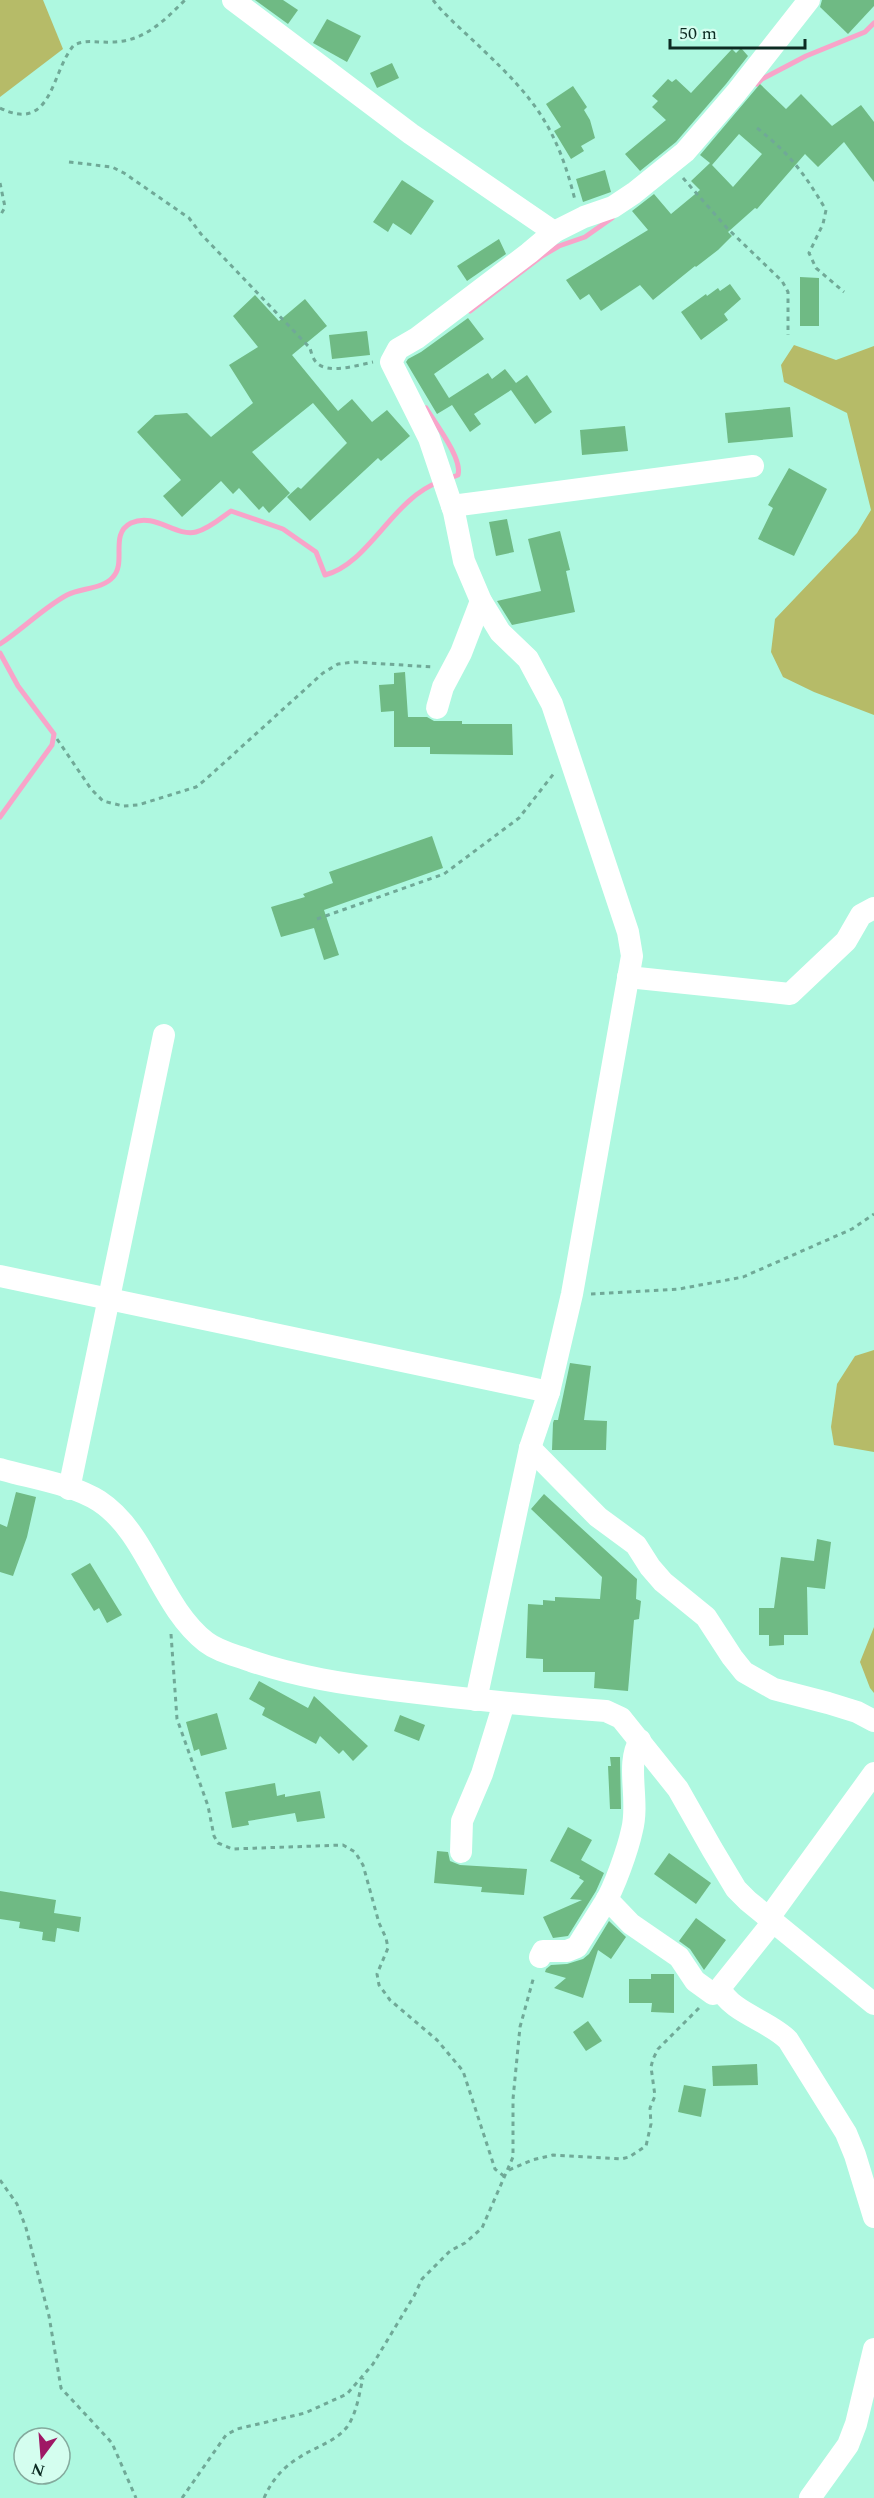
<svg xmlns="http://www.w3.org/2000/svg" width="874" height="2498" font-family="Spectral,serif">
	<rect width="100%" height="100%" fill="#aef8e0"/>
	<g fill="#b6bb68">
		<path d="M0,0H43L63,49L0,97Z"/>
		<path d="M794,345L836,360L874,346V715L814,692L783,677L771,652L775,619L857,533L871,510L847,413L784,382L781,365Z"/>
		<path d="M874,1350V1452L834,1445L831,1427L837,1384L855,1356Z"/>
		<path d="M874,1627V1693L870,1688L860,1662Z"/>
	</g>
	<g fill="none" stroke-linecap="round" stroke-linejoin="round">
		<g stroke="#f8a4c9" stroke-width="5">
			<path d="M757,84L762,79L806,56L865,32L874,23"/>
			<path d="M470,311L542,256L559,246L585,237L612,218"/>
			<path d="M426,408C435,423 463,459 458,475L448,479"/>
			<path d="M0,644C23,629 43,608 67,595C81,588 103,589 113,577C127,562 109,534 131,523C155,512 175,537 196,532C209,529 221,518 231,511L283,529L316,552L325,575C369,564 393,498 439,482"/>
			<path d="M0,653L18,686L54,734L52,745L0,817"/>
		</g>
	</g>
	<g fill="#6fba84" fill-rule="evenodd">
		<path d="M255,0H283L298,10L288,24Z"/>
		<path d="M822,0H874V6L848,34L820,7Z"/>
		<path d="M327,19L361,36L347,62L313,43Z"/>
		<path d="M741,48L748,56L726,84L676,142L640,171L625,154L666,120L652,107L658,101L652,96L668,79L672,82L676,79L691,93L732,49L736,53Z"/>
		<path d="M392,63L399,78L377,88L370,73Z"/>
		<path d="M760,84L786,109L801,94L832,126L861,105L874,122V182L844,142L818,167L805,154L757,209L755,208L728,232L732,236L718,250L696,267L695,266L653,300L640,285L601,311L589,294L580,300L566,280L648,230L632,211L654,194L671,214L700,190L691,181L710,163L700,155ZM739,134L762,154L733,187L712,165Z"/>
		<path d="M573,86L587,107L584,110L590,120L595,138L581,146L584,151L571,159L554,131L561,127L546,104Z"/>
		<path d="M605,170L611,192L583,202L576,179Z"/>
		<path d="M402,180L434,201L411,235L393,223L388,232L373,222Z"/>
		<path d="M499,239L506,254L467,281L457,266Z"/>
		<path d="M800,277L819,278V326H800Z"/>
		<path d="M730,284L741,299L724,314L728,320L701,340L681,312L706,294L707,296L718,288L720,291Z"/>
		<path d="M255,295L279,321L305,299L327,326L292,355L338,411L352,399L372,422L387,410L410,436L381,461L378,458L310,521L287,497L298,487L301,489L347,443L313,403L252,452L290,493L269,513L263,506L259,510L239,488L233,494L221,481L182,517L163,496L181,480L137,432L155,415L187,413L211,437L253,403L229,365L258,347L233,316Z"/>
		<path d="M468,318L484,339L434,374L449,398L488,373L492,379L505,369L516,383L527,375L552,412L535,424L511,390L474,414L481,424L470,432L452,405L437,414L406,362L408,359L421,352Z"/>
		<path d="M367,331L370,355L332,359L329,335Z"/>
		<path d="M790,407L793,437L728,443L725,413Z"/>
		<path d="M625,426L628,451L582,455L580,430Z"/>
		<path d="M789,468L827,489L794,556L758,539L773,508L768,505Z"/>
		<path d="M507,519L514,552L496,556L489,522Z"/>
		<path d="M560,531L570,570L566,571L575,612L512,625L497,601L541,591L528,539Z"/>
		<path d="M405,672L408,717H427L434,721H462V724H512L513,755L430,754V747H394V711L381,712L379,685L394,684V673Z"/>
		<path d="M432,836L443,868L324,910L339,955L324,960L314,928L281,937L271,907L305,897L303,894L333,883L329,872Z"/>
		<path d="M570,1363L591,1366L584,1420L607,1421L606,1450H552L553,1423L554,1420H558Z"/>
		<path d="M16,1492L36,1497L27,1537L13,1576L0,1572V1524L7,1527Z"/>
		<path d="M544,1494L637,1579L636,1599L641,1601L639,1619L634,1620L628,1691L594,1688L595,1672H543V1659L526,1658L528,1604L543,1605V1600L555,1601V1597L600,1599L602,1577L531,1509Z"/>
		<path d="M817,1539L831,1542L825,1589L807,1587L808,1635H784V1645L769,1646V1635H759V1608H774L781,1557L814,1561Z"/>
		<path d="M90,1563L122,1615L107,1623L99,1608L94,1611L71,1574Z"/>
		<path d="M259,1681L308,1708L314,1696L368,1746L353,1761L343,1750L339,1754L320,1736L316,1744L262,1715L265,1708L249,1699Z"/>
		<path d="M217,1713L227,1749L201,1756L199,1749L194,1751L186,1722Z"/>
		<path d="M400,1715L425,1725L419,1741L394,1731Z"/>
		<path d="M610,1757H620L621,1809H610L608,1766H611Z"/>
		<path d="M275,1783L277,1796L285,1794V1797L320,1791L325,1818L297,1822L295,1813L248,1821L249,1825L232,1828L225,1792Z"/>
		<path d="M568,1827L592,1840L581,1860L604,1873L596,1891L568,1936L553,1938L543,1917L582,1900L570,1899L584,1881L579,1878L580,1876L550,1861Z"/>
		<path d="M437,1851L448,1852L450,1861L460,1865L527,1869L524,1895L481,1892L482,1887L434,1883Z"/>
		<path d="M669,1853L711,1883L696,1904L654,1874Z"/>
		<path d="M0,1891L56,1900L54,1913L81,1917L79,1932L57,1928L55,1942L42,1940L43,1932L19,1928L20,1922L0,1919Z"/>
		<path d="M696,1918L726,1940L704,1970L690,1949L679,1941Z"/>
		<path d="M609,1921L626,1937L611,1959L598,1950L583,1998L554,1988L566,1978L545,1972L546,1969L551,1965L567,1964L583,1959L589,1954Z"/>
		<path d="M651,1974H674V2013L651,2012L652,2003H629V1979H651Z"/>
		<path d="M588,2021L602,2041L586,2051L573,2032Z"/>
		<path d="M757,2064L758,2085L713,2086L712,2066Z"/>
		<path d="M684,2085L706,2089L701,2117L678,2112Z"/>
	</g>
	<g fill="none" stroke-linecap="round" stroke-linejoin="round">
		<g stroke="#70a997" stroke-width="3" stroke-dasharray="4.5 4.5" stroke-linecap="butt">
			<path d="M433,0C447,18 466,33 482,49C535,99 557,128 575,200"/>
			<path d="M0,108C53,134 51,71 74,45C87,39 98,43 112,42C143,42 164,21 185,0"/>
			<path d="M757,128C791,155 804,173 826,210L823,224L809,253L816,268L844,292"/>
			<path d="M69,162L112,167L124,173L189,218L201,234L310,348C311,352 313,359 316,362C327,375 358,365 373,362"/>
			<path d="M683,178L727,228L782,281L788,292V335"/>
			<path d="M0,183L5,207L0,216"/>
			<path d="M57,739L91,789L103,801L123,806L138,805L196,787L205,780L323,673L338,664L354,662L433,667"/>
			<path d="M317,919L444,874L519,818L555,772"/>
			<path d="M591,1294L679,1289L743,1277L852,1229L874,1214"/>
			<path d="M171,1634L177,1719L208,1806L214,1836L218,1843L232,1849L343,1845L355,1852L363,1865L379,1923L386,1938L388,1948L377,1974L379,1985L390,2000L437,2040L463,2071L495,2169L505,2177"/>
			<path d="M509,2170L532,2160L553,2155L621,2159L629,2157L646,2146L651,2124L650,2108L655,2096L651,2067L653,2059L658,2049L699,2008"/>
			<path d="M0,2180L17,2204L26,2228L49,2316L61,2388L112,2443L136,2498"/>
			<path d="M182,2498L226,2435L237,2429L305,2413L347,2394L373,2364L414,2296L422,2279L450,2251L465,2243L482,2228L513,2157V2099L520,2027L534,1976"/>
			<path d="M264,2498C272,2480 283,2467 300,2457C315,2447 335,2442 347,2427C357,2413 359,2394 363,2378"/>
		</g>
		<g stroke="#fff" stroke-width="22">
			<path d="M233,0L411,134L554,232"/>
			<path d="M452,506L753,466"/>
			<path d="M437,708L443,687L461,653L481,601"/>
			<path d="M628,977L790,994L846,941L861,915L874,908"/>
			<path d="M0,1276L549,1392"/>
			<path d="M530,1448L598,1517L636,1545L650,1567L663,1582L706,1617L732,1657L744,1672L774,1689L828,1703L857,1712L874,1721"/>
			<path d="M0,1469C30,1478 73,1484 99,1501C148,1533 159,1605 206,1642C219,1652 235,1655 251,1661C298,1677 345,1684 393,1690C464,1699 535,1706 606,1711L621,1718L678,1789L712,1849L736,1889L748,1901L874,2004"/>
			<path d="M69,1489L164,1035"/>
			<path d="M476,1700L530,1448L549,1392L572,1294L632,956L628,932L552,704L528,659L500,632L481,601L464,561L454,512L429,438L391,362L398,349L417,338L529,253L554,232L584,217L613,207L634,193L685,152L736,93L809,0"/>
			<path d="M461,1852L462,1821L482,1774L504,1703"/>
			<path d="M607,1899L631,1924L679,1957L695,1981L713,1994"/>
			<path d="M768,1919L874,1773"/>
			<path d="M772,1923L720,1988C730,2012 770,2021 788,2040L846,2133L855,2155L874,2217"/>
			<path d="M540,1957L543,1951H567L577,1947C586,1932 595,1919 604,1904C614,1889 628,1849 632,1830C640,1800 625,1764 640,1740"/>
			<path d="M810,2498L848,2445L856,2424L874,2349"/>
		</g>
	</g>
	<g transform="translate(42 2456) rotate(196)"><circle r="28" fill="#d4feef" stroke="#84aa9d" stroke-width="1.5"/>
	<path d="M0-4.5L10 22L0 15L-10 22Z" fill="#9f1765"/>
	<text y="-9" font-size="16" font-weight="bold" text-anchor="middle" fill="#0c2b22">N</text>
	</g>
	<path d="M670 39v9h135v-9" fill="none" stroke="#0c2b22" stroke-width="3"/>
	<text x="679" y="39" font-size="18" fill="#0c2b22" stroke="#d4feef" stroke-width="4.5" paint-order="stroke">50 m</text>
</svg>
